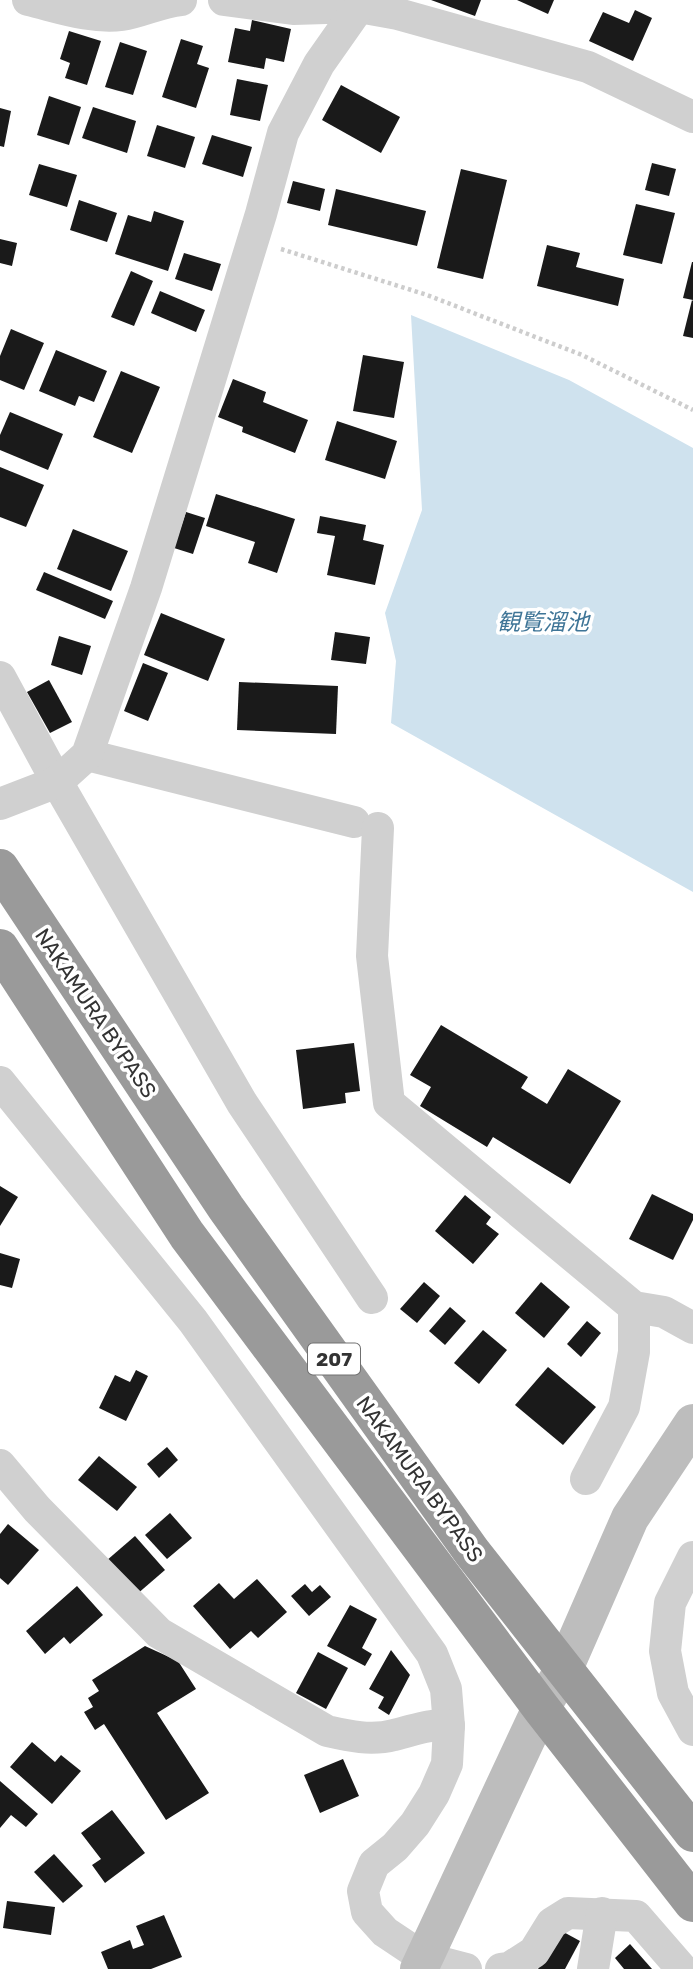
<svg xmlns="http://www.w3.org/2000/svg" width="693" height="1969" font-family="Rubik,'Noto Sans JP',sans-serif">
	<rect width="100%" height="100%" fill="#fff"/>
	<path fill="#cfe2ee" d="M411,315L569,380L693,448V892L391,723L396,661L385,613L422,510Z"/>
	<g fill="#1a1a1a">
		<path d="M431,0H481L475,16Z"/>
		<path d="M517,0H554L548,14Z"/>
		<path d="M635,10L652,18L633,61L589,41L603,12L629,23Z"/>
		<path d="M252,20L291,29L284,62L266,58L264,69L228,62L235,28L250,31Z"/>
		<path d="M69,31L101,41L87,85L65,78L70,63L60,59Z"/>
		<path d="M181,39L203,46L197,64L209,68L196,108L162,97Z"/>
		<path d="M120,42L147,51L133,95L105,87Z"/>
		<path d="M237,79L268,85L260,121L230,115Z"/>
		<path d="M341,85L400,117L381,153L322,120Z"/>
		<path d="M49,96L81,107L69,145L37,135Z"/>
		<path d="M93,107L136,121L127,153L82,138Z"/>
		<path d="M0,108L11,111L4,147L0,146Z"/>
		<path d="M157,125L195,137L185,168L147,156Z"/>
		<path d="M212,135L252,147L243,177L202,164Z"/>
		<path d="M652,163L676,169L669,196L645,190Z"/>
		<path d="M39,164L77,175L67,207L29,195Z"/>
		<path d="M461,169L507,180L483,279L437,268Z"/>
		<path d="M293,181L325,189L320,211L287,203Z"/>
		<path d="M336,189L426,211L417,246L328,225Z"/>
		<path d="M79,200L117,213L107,242L70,230Z"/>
		<path d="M636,204L675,213L662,264L623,255Z"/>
		<path d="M154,211L184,221L168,271L115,254L128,215L151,222Z"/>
		<path d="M0,239L17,243L12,266L0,263Z"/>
		<path d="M547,245L580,253L576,267L624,279L618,306L537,286Z"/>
		<path d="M184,253L221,264L212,291L175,279Z"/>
		<path d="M692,262H693V300L683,298Z"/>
		<path d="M131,271L153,281L134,326L111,317Z"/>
		<path d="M160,291L205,310L196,332L151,313Z"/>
		<path d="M692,300L693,301V338L683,336Z"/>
		<path d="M11,329L44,343L24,390L0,380V356Z"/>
		<path d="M56,350L107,371L94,402L79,396L75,406L39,391Z"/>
		<path d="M363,355L404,362L394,418L353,411Z"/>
		<path d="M121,371L160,387L132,453L93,437Z"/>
		<path d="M233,379L266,392L263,402L308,420L295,453L242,432L243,427L218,417Z"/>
		<path d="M10,412L63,434L48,470L0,450V435Z"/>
		<path d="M337,421L397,441L385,479L325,460Z"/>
		<path d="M0,467L44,485L26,527L0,517Z"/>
		<path d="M216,494L295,519L277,573L248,563L255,542L206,526Z"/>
		<path d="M186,512L205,518L193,554L174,548Z"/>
		<path d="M320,516L366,525L363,540L384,545L375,585L327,575L335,536L317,533Z"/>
		<path d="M73,529L128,551L111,591L57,569Z"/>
		<path d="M44,572L113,601L105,619L36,590Z"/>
		<path d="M161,613L225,639L208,681L144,655Z"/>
		<path d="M335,632L370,637L366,664L331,660Z"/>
		<path d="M59,636L91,646L82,675L51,665Z"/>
		<path d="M143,663L168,673L148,721L124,711Z"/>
		<path d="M49,680L72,722L50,733L27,692Z"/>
		<path d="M239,682L338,686L336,734L237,730Z"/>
		<path d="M441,1025L528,1077L521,1088L547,1104L568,1069L621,1101L570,1184L493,1137L487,1147L420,1106L431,1087L410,1075Z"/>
		<path d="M354,1043L360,1091L345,1093L346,1103L303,1109L296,1050Z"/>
		<path d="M0,1186L18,1197L0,1226Z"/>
		<path d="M652,1194L693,1214V1220L673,1260L629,1239Z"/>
		<path d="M465,1195L491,1217L486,1224L499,1234L473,1264L435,1231Z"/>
		<path d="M0,1253L20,1259L12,1288L0,1285Z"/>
		<path d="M424,1282L440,1296L417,1323L400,1309Z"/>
		<path d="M541,1282L570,1307L544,1338L515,1313Z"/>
		<path d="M450,1307L466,1321L445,1345L429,1331Z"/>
		<path d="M587,1321L601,1333L581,1357L567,1344Z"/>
		<path d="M483,1330L507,1350L479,1384L454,1363Z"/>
		<path d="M548,1367L596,1407L563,1445L515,1405Z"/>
		<path d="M136,1370L148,1376L126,1421L99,1408L115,1375L130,1382Z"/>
		<path d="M167,1447L178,1460L159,1478L147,1464Z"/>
		<path d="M99,1456L137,1487L117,1511L78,1480Z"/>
		<path d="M170,1513L192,1538L167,1559L145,1535Z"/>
		<path d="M8,1524L39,1550L8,1585L0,1578V1534Z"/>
		<path d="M135,1536L165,1570L136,1595L106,1561Z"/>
		<path d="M257,1579L287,1612L258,1638L251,1631L230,1649L193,1606L219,1583L234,1599Z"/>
		<path d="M305,1584L312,1592L320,1585L331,1597L309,1616L291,1596Z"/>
		<path d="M77,1586L103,1615L70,1644L64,1637L45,1654L26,1631Z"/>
		<path d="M350,1605L377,1619L362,1648L372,1654L365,1666L327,1646Z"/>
		<path d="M145,1646L178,1661L196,1689L157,1713L209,1793L166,1820L104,1724L95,1730L84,1712L93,1707L88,1698L99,1691L92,1680Z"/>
		<path d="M391,1650L410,1675L389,1715L378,1708L384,1697L369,1689Z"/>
		<path d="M318,1652L348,1668L326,1709L296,1693Z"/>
		<path d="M32,1742L55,1762L61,1755L81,1771L52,1804L10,1767Z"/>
		<path d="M343,1759L359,1796L320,1813L304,1775Z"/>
		<path d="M0,1781L38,1814L26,1827L11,1815L0,1828Z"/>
		<path d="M112,1810L145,1853L105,1883L92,1865L101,1859L81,1833Z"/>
		<path d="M54,1854L83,1886L63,1903L34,1872Z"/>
		<path d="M7,1901L55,1907L51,1935L3,1928Z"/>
		<path d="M164,1915L182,1957L151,1969H108L101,1952L130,1940L133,1949L144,1945L136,1926Z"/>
		<path d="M558,1929L580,1941L565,1969H538Z"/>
		<path d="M630,1944L652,1969H624L615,1958Z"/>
	</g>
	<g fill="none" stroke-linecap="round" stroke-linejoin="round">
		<path stroke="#cdcdcd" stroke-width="4.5" stroke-dasharray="3.5 3.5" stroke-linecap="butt" d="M281,249L427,295L582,355L693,410"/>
		<g stroke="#d0d0d0" stroke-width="32">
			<path d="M28,0C58,7 91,19 122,15C142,12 160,2 181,0"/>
			<path d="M224,0L293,9L359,7L398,14L588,67L693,117"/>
			<path d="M0,677L57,782L242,1103L372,1298"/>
			<path d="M87,755L354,822"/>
			<path d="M0,804L57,782L87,755L146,588L261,214L283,133L319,64L359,7L373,0"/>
			<path d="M378,828L372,956L389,1103L634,1307L664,1312L693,1328"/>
			<path d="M0,1082L193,1321L432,1654L446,1689L449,1726L447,1764L434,1794L415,1824L395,1847L374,1864L363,1891L367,1912L385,1932L424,1958L466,1969"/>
			<path d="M0,1465L37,1509L159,1633L327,1731C349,1736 371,1741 394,1735C417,1730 424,1724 449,1726"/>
			<path d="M586,1479L624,1407L634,1352V1307"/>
			<path d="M693,1557L670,1603L665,1651L673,1693L693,1730"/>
			<path d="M501,1969L509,1968L534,1952L552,1923L568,1913L636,1916L682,1969"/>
			<path d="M593,1969L602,1913"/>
		</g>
		<path stroke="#bdbdbd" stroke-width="38" d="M419,1969L541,1708L564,1669L630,1518L693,1423"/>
		<g stroke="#9a9a9a" stroke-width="38">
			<path d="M0,868L226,1208L472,1552L693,1833"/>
			<path d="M0,948L187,1235L541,1708L693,1903"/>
		</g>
	</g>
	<g text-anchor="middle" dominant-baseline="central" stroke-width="7" stroke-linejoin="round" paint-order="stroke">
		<rect fill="#fff" stroke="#707070" stroke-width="2" x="308" y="1343.5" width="52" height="31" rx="5"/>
		<g font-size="19" font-weight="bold" fill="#333">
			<text x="334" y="1359">207</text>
		</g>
		<g font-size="21" fill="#333" stroke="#fff">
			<text transform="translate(96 1013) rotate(56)">NAKAMURA BYPASS</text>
			<text transform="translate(420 1479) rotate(54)">NAKAMURA BYPASS</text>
		</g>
		<g font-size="23" font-style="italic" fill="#3f7597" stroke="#fff">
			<text x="543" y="622">観覧溜池</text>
		</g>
	</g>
</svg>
